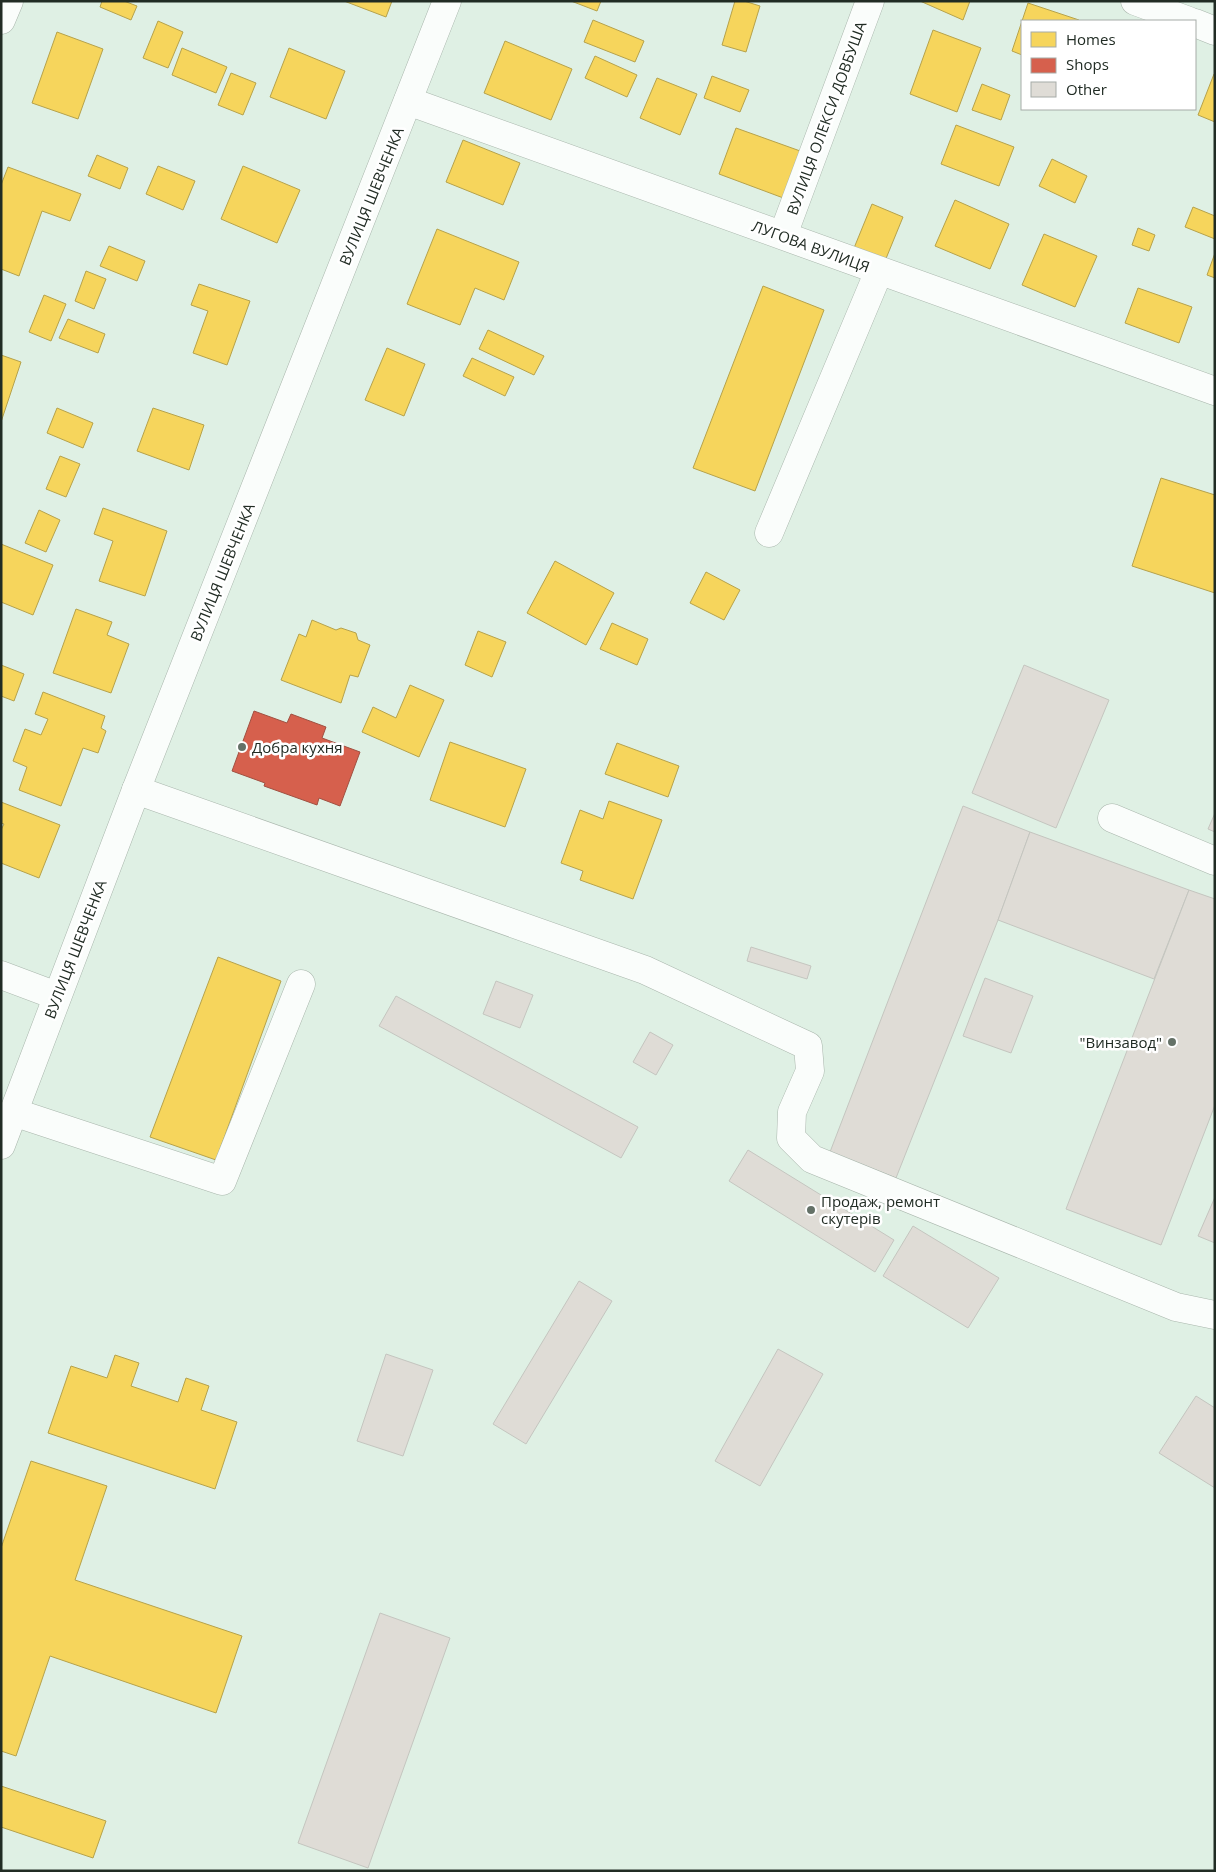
<svg xmlns="http://www.w3.org/2000/svg" width="1216" height="1872" font-family="'Open Sans',sans-serif">
	<rect width="100%" height="100%" fill="#dff0e4"/>
	<g fill="#f6d55c" stroke="#b6a24b">
		<path d="M102,1H124L137,6L131,20L100,7Z"/>
		<path d="M344,1H392L386,17Z"/>
		<path d="M571,1H601L597,11Z"/>
		<path d="M735,1H744L760,6L746,52L722,45Z"/>
		<path d="M920,1H970L963,20Z"/>
		<path d="M1028,3L1079,20L1078,21H1022V55L1012,51Z"/>
		<path d="M593,20L644,41L635,62L584,42Z"/>
		<path d="M158,21L183,32L168,68L143,58Z"/>
		<path d="M933,30L981,48L957,112L910,94Z"/>
		<path d="M57,32L103,49L78,119L32,103Z"/>
		<path d="M505,41L572,69L551,120L484,93Z"/>
		<path d="M182,48L227,67L216,93L172,75Z"/>
		<path d="M289,48L345,71L326,119L270,97Z"/>
		<path d="M595,56L637,75L627,97L585,78Z"/>
		<path d="M231,73L256,83L243,115L218,105Z"/>
		<path d="M1214,74H1215V122L1198,115Z"/>
		<path d="M712,76L749,90L740,112L704,98Z"/>
		<path d="M657,78L697,94L680,135L640,118Z"/>
		<path d="M982,84L1010,95L1001,120L972,110Z"/>
		<path d="M956,125L1014,147L999,186L941,164Z"/>
		<path d="M736,128L803,152L786,199L719,174Z"/>
		<path d="M463,140L520,163L503,205L446,182Z"/>
		<path d="M97,155L128,168L120,189L88,176Z"/>
		<path d="M1052,159L1087,176L1075,203L1039,186Z"/>
		<path d="M158,166L195,181L183,210L146,194Z"/>
		<path d="M243,166L300,190L277,243L221,219Z"/>
		<path d="M8,167L81,194L70,221L42,211L19,276L1,269V185Z"/>
		<path d="M955,200L1009,224L990,269L935,246Z"/>
		<path d="M872,204L903,217L885,261L854,248Z"/>
		<path d="M1193,207L1215,216V239L1185,227Z"/>
		<path d="M1138,228L1155,235L1149,251L1132,245Z"/>
		<path d="M437,229L519,262L504,300L475,288L460,325L407,304Z"/>
		<path d="M1044,234L1097,256L1075,307L1022,285Z"/>
		<path d="M109,246L145,261L137,281L100,266Z"/>
		<path d="M1215,253V278L1207,275Z"/>
		<path d="M86,271L106,279L94,309L75,301Z"/>
		<path d="M199,284L250,301L227,365L193,353L208,311L191,305Z"/>
		<path d="M763,286L824,310L755,491L693,468Z"/>
		<path d="M1138,288L1192,307L1179,343L1125,323Z"/>
		<path d="M44,295L66,304L51,341L29,332Z"/>
		<path d="M68,319L105,334L98,353L59,338Z"/>
		<path d="M488,330L544,356L534,375L479,349Z"/>
		<path d="M387,348L425,364L404,416L365,400Z"/>
		<path d="M1,355L21,362L1,422Z"/>
		<path d="M472,358L514,377L505,396L463,376Z"/>
		<path d="M57,408L93,423L83,448L47,433Z"/>
		<path d="M153,408L204,425L189,470L137,451Z"/>
		<path d="M60,456L80,464L66,497L46,489Z"/>
		<path d="M1161,478L1215,495V593L1132,566Z"/>
		<path d="M103,508L167,531L145,596L99,581L113,541L94,534Z"/>
		<path d="M39,510L60,520L46,552L25,543Z"/>
		<path d="M1,544L53,565L33,615L1,602Z"/>
		<path d="M555,561L614,593L586,645L527,613Z"/>
		<path d="M706,572L740,590L724,620L690,603Z"/>
		<path d="M76,609L112,622L107,635L129,644L111,693L53,673Z"/>
		<path d="M312,620L336,630L341,628L356,633L358,640L370,645L358,677L350,675L341,703L281,680L299,634L306,637Z"/>
		<path d="M612,623L648,639L637,665L600,649Z"/>
		<path d="M478,631L506,642L492,677L465,665Z"/>
		<path d="M1,665L24,674L14,701L1,696Z"/>
		<path d="M410,685L444,700L419,757L362,732L373,707L396,718Z"/>
		<path d="M43,692L105,716L101,728L106,731L98,753L83,748L61,806L19,790L27,767L13,761L25,729L41,735L48,719L35,714Z"/>
		<path d="M450,742L526,769L505,827L430,800Z"/>
		<path d="M617,743L679,766L668,797L605,774Z"/>
		<path d="M609,801L662,820L633,899L580,880L583,871L561,863L580,810L603,819Z"/>
		<path d="M1,802L60,825L39,878L1,863V830L4,824L1,823Z"/>
		<path d="M218,957L281,981L216,1160L150,1137Z"/>
		<path d="M115,1355L139,1363L131,1386L178,1402L186,1378L209,1386L201,1410L237,1422L215,1489L48,1433L71,1366L107,1378Z"/>
		<path d="M31,1461L107,1486L75,1580L242,1636L216,1713L50,1656L16,1756L1,1751V1548Z"/>
		<path d="M1,1786L106,1821L93,1858L1,1827Z"/>
	</g>
	<path fill="#d6604d" stroke="#a05041" d="M254,711L287,723L291,714L326,727L322,738L360,752L340,806L319,798L317,805L264,786L265,783L232,771Z"/>
	<g fill="#dfdcd6" stroke="#c4c5bf">
		<path d="M1024,665L1109,700L1056,828L972,793Z"/>
		<path d="M963,806L1030,832L998,920L896,1178L830,1152Z"/>
		<path d="M1215,813V832L1208,829Z"/>
		<path d="M1030,832L1189,890L1154,979L998,920Z"/>
		<path d="M1189,890L1215,899V1105L1161,1245L1066,1209Z"/>
		<path d="M751,947L811,966L807,979L747,961Z"/>
		<path d="M985,978L1033,996L1011,1053L963,1036Z"/>
		<path d="M496,981L533,995L520,1028L483,1014Z"/>
		<path d="M396,996L638,1127L621,1158L379,1026Z"/>
		<path d="M650,1032L673,1045L656,1075L633,1062Z"/>
		<path d="M748,1150L894,1240L875,1272L729,1181Z"/>
		<path d="M1215,1197V1243L1198,1236Z"/>
		<path d="M913,1226L999,1278L968,1328L883,1276Z"/>
		<path d="M579,1281L612,1301L526,1444L493,1424Z"/>
		<path d="M778,1349L823,1374L760,1486L715,1461Z"/>
		<path d="M386,1354L433,1370L403,1456L357,1441Z"/>
		<path d="M1196,1396L1215,1408V1488L1159,1453Z"/>
		<path d="M380,1613L450,1638L368,1868L298,1843Z"/>
	</g>
	<g fill="none" stroke-linecap="round" stroke-linejoin="round">
		<g stroke="#a9b6ac" stroke-width="29">
			<g id="minor">
				<path d="M1135,1L1189,21"/>
				<path d="M1,20L9,1"/>
				<path d="M1195,23L1215,31"/>
				<path d="M408,101L1215,391"/>
				<path d="M783,235L870,1"/>
				<path d="M769,533L879,271"/>
				<path d="M136,790L645,970L808,1046L810,1071L792,1112L791,1138L812,1159L1176,1307L1215,1315"/>
				<path d="M1112,818L1215,861"/>
				<path d="M1,975L57,996"/>
				<path d="M13,1112L222,1181L301,984"/>
				<path d="M1,1145L136,790L447,1"/>
			</g>
		</g>
		<use href="#minor" stroke="#fafdfb" stroke-width="28"/>
	</g>
	<g fill="#647167" stroke="#fff" stroke-width="2">
		<circle cx="242" cy="747" r="5"/>
		<circle cx="1172" cy="1042" r="5"/>
		<circle cx="811" cy="1210" r="5"/>
	</g>
	<g text-anchor="middle" dominant-baseline="central" stroke-width="5" stroke-linejoin="round" paint-order="stroke">
		<g font-size="15" fill="#212c24" stroke="#fff">
			<text transform="translate(826 118) rotate(-70)">ВУЛИЦЯ ОЛЕКСИ ДОВБУША</text>
			<text transform="translate(371 196) rotate(-68)">ВУЛИЦЯ ШЕВЧЕНКА</text>
			<text transform="translate(811 246) rotate(20)">ЛУГОВА ВУЛИЦЯ</text>
			<text transform="translate(222 572) rotate(-68)">ВУЛИЦЯ ШЕВЧЕНКА</text>
			<text transform="translate(75 949) rotate(-69)">ВУЛИЦЯ ШЕВЧЕНКА</text>
		</g>
		<g font-size="15" fill="#212c24" stroke="#fff" text-anchor="start">
			<text x="252" y="747">Добра кухня</text>
			<text x="1162" y="1042" text-anchor="end">"Винзавод"</text>
			<text x="821" y="1201">Продаж, ремонт<tspan x="821" dy="17">скутерів</tspan></text>
		</g>
	</g>
	<rect width="1216" height="1872" fill="none" stroke="#212c24" stroke-width="5"/>
	<rect x="1021" y="20" width="175" height="90" fill="#ffffff" stroke="#a6aba7"/>
	<rect x="1031" y="32" width="25" height="15" fill="#f6d55c" stroke="#a6aba7"/>
	<text x="1066" y="45" font-size="15" fill="#212c24">Homes</text>
	<rect x="1031" y="58" width="25" height="15" fill="#d6604d" stroke="#a6aba7"/>
	<text x="1066" y="70" font-size="15" fill="#212c24">Shops</text>
	<rect x="1031" y="82" width="25" height="15" fill="#dfdcd6" stroke="#a6aba7"/>
	<text x="1066" y="95" font-size="15" fill="#212c24">Other</text>
</svg>
